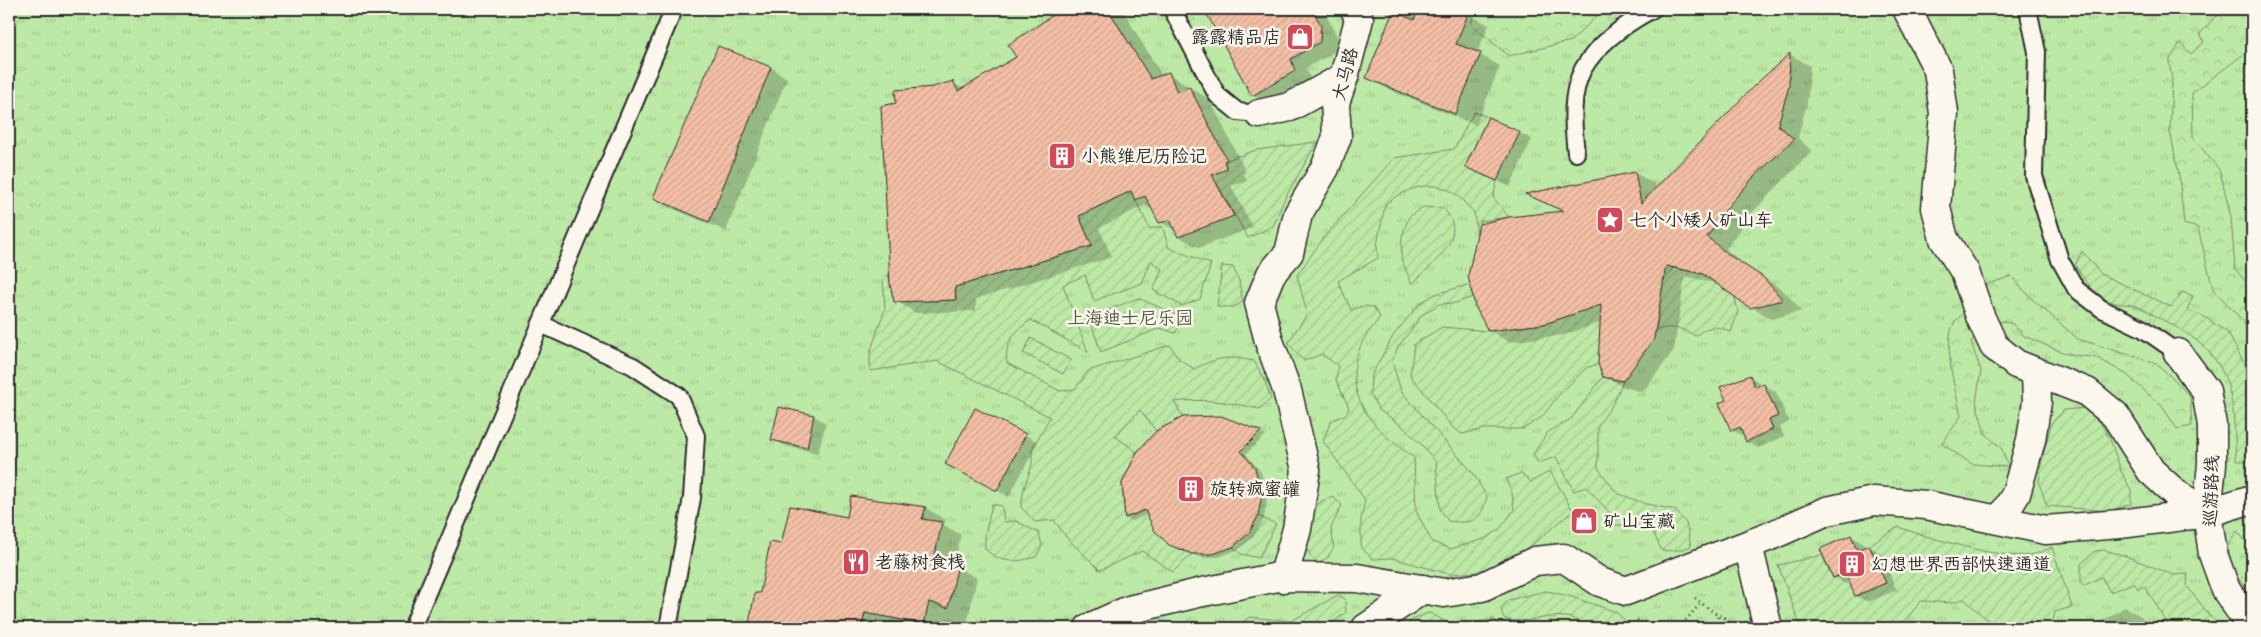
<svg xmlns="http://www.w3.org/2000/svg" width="2261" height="637" font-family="Caveat,'LXGW WenKai TC',sans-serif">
	<defs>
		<pattern id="grass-tufts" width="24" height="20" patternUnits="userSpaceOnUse" patternTransform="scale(1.25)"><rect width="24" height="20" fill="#bde9a6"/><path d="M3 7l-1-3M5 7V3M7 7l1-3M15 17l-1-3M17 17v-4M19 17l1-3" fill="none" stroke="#a3c88f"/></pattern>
		<pattern id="forest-crowns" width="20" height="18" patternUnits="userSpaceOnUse" patternTransform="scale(1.25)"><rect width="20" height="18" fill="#bde9a6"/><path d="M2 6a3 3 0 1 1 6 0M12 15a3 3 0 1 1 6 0" fill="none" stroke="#a3c88f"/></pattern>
		<pattern id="garden-furrows" width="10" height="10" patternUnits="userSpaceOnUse" patternTransform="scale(1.25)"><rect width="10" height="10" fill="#bde9a6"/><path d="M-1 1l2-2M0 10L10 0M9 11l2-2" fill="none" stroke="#a3c88f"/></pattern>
		<pattern id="building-hatch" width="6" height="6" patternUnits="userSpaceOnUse" patternTransform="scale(1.25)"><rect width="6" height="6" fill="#f3bfa5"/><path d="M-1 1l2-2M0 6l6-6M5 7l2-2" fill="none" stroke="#d0a48e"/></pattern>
	</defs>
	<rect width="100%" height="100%" fill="#f9e6d7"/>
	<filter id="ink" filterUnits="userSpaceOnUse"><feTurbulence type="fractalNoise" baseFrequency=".02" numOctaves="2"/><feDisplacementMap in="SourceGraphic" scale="10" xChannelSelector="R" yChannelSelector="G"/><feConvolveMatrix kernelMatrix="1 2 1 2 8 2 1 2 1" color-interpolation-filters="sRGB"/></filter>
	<g filter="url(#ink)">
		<rect fill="url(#grass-tufts)" stroke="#748a68" x="9" y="9" width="2243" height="619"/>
		<g fill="url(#forest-crowns)" stroke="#748a68">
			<path d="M1475,9H1604L1571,41L1509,56L1471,24Z"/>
			<path d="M2229,9H2252V48L2192,93L2193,137L2220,171L2231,217L2235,269L2252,289V341L2244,322L2213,289L2198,228L2184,224L2179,175L2170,131L2172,80L2169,61L2180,43L2191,54L2204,42L2200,34L2214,18Z"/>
			<path d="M2011,276L2031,298L2078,339L2155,363L2173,378L2190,397L2192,426L2177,429L2162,406L2127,375L2098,358L2067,354L2024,336L2013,324L2004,321L1987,324L1971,342L1981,371L1976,402L1985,433L2002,449L2008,467L1972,464L1942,444L1961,416C1956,392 1942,346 1954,323C1958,316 1971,309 1978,303L1972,290Z"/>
			<path d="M2237,531L2249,545L2252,546V596L2235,575L2227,546Z"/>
		</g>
		<g fill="url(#garden-furrows)" stroke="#748a68">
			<path d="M1474,112L1488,117L1465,167L1497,181L1493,197L1509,217L1480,221L1477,236L1474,212C1467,206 1461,198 1454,193C1431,178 1405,189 1385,204L1377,245L1378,258L1338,281L1351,310L1364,306L1373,307L1380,317C1373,327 1363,338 1359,350C1347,379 1359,410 1381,431C1390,441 1403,449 1414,458L1416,511L1432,542L1451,549L1484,539L1499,530L1514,510L1512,493L1506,479L1521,473L1531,482L1550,471L1573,511L1518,556L1481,572L1449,574L1392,558L1373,559L1361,548V519L1365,500L1323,441L1331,421L1346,414L1349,408L1336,380L1338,366L1322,354L1304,361L1288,343L1307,314L1297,275L1325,236L1394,158L1454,149Z"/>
			<path d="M1317,142L1285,198L1273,226L1248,238L1217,184L1205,177L1227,169L1224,161L1256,150Z"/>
			<path d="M1131,191L1150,229L1162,226L1169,248L1211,264L1200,299L1182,306L1153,290L1162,269L1151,261L1142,283L1094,301L1085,275L1063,285L1088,352L1031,320C1015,331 1004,342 1007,363L1060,391L1075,389L1088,371L1170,345L1178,358L1194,369C1217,357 1228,356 1254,361L1264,378L1271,399L1259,409C1230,402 1204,398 1174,402L1183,417L1156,431L1140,410L1115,436L1137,452L1122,483L1125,518L1145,510C1158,538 1164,543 1192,554L1173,572L1142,551L1100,570L1066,537L1054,520L1035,522L1021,507L1024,488L1032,465V449L1050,417L937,361L870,371V353L885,308L883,280L888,274L895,302L956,300L955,287L1092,246L1079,216Z"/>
			<path d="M1423,207L1443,208C1471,237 1432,263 1412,284L1401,259L1402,236L1409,217Z"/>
			<path d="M2082,251L2101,274L2171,307L2182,292L2193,296L2187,310L2205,317L2228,333L2247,369L2252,389V461H2236C2233,394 2234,357 2169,323C2158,318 2146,309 2135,306C2127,303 2119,305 2112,302C2094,296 2085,280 2075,265Z"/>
			<path d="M1222,266L1233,267L1239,281L1243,302L1233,307H1217Z"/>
			<path d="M1673,268L1703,274L1735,297L1738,312L1731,332C1715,325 1709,325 1695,336C1682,327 1671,326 1656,330L1663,282Z"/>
			<path d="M1470,284L1473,297L1456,303L1439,304L1422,315L1398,347L1392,361L1401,391L1473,473L1487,497C1480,522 1473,524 1448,521L1440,509L1436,462L1424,447L1401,425L1379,410L1370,393L1371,376L1393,336L1420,303L1436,294Z"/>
			<path d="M1138,298L1184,318L1175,333L1160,328L1101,352L1089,318Z"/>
			<path d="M1606,303L1598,364L1586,368L1557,397L1542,417L1523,429H1484L1462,434L1453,428L1410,375L1414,344L1442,327L1488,331L1544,324Z"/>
			<path d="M1031,338L1071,360L1063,374L1023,353Z"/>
			<path d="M1603,377L1623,381L1614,402L1598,426V468L1617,493L1646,504L1675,510L1686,523L1691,546L1680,550L1662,551L1653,532L1637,525H1607L1610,513L1586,487L1574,491L1556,457L1538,463L1533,454L1548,432L1571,419Z"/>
			<path d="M2085,408L2101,424L2110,439L2121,471L2131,490V504L2109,511L2047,506L2039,483L2041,464L2051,424L2064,410Z"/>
			<path d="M1333,497L1342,505L1331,528L1334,547L1327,558L1319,563C1299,552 1307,528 1311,509L1322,501Z"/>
			<path d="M992,504L1002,506L1004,522L1016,521L1039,533L1042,546L1036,557C1015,562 1003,565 985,549V535Z"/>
			<path d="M1258,516L1276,524L1259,558L1241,554L1233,547L1249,533Z"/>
			<path d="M1898,527C1927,537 2002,560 2030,555C2038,554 2045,550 2052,547L2072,607L2055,612L2051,628H1997L1964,599L1951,603L1921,601L1903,623L1902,628H1801L1778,565L1822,555L1833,578L1845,572L1856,596L1885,583L1869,545Z"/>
			<path d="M2104,550L2126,556L2173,575L2188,574L2187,586L2219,628H2170L2145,586L2138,589L2134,583L2110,592L2102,577L2083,586L2081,582V564L2095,551Z"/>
			<path d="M1546,591L1569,596L1616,612L1633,628H1589V626C1582,623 1574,618 1567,617C1545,614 1526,625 1504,619L1501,609L1508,600Z"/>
			<path d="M1338,595L1345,599L1346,612L1326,628H1244L1245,620L1250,617L1291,621Z"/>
			<path d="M865,613L924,624L929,628H861Z"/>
			<path d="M1428,613C1436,614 1441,621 1449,623C1464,626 1479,622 1493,619L1505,628H1409L1410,621Z"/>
		</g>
		<g fill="#0003">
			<path d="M1054,9H1122L1162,76L1169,74L1210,100L1246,172L1243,173L1247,181L1231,186L1253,227L1199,248L1178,236L1176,231L1160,222L1154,210L1145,205L1099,228L1112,257L976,299V311L916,313L896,301L897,104L933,88L953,83L964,89L1018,58L1058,13Z"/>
			<path d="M1205,9H1323L1337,36L1336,51L1306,68L1311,80L1269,104L1253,95Z"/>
			<path d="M1396,9H1458L1489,25L1477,53L1500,66L1476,125L1388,89L1367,78Z"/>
			<path d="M719,47L771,68L787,78L726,231L671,208L654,198Z"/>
			<path d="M1791,55L1810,66L1808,98L1798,138L1812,151L1750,215L1726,249L1749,268L1783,290L1802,311L1771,319L1718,284L1685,276L1674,350L1643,392L1624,387L1604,376L1602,322L1564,335L1509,342L1489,330L1563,212L1528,194L1635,173L1655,184L1656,190L1755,87Z"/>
			<path d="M1488,118L1532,139L1510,187L1466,166Z"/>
			<path d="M1750,377L1776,392L1789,422L1780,427L1784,436L1758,448L1747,442L1745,437L1732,430L1728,400Z"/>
			<path d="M780,409L814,416L826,423L818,453L785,446L773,439Z"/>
			<path d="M976,409L1038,442L1009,497L959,470Z"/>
			<path d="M1221,417L1266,435L1246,454L1261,472L1267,499L1264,519L1254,536L1239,549L1219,557H1199L1170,544L1148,514L1132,521L1126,518L1123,483Z"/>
			<path d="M852,497L926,508L946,520L944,525L961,535L954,565L977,578L966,628H909L885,624L884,628H749L756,594H761L782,545L848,518Z"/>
			<path d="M1851,536L1863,543L1865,548L1869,546L1880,553L1897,590L1868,602L1856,596L1850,582L1845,584L1834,577Z"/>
			<path d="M2125,607L2142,617L2148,628H2090Z"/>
		</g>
		<g fill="url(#building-hatch)" stroke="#2b2b2b">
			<path d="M1062,9H1108L1151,79L1169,72L1177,92L1189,86L1227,160L1224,161L1227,169L1212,175L1234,216L1178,237L1170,220L1159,223L1145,196L1135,200L1131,191L1079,216L1092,246L955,287L956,300L894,302L890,284L881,106L896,103L895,90L933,87L953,81L958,91L1016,57L1008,45Z"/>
			<path d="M1204,9H1312L1321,25L1320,42L1291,59L1295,71L1252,96Z"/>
			<path d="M1419,9H1470L1456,44L1481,53L1455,114L1366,78L1393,11L1414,20Z"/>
			<path d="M718,46L771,67L709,222L653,198Z"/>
			<path d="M1790,53L1789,86L1778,125L1794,139L1753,178L1730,204L1707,237L1729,255L1763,277L1783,300L1750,308L1703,274L1666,266L1654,339L1623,381L1603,377L1598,364L1601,305L1544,324L1488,331L1475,306L1468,276L1479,224L1509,217L1563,211L1525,194L1635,172L1641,203L1754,86Z"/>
			<path d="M1488,117L1520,132L1497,181L1465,167Z"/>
			<path d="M1750,375L1755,387L1764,384L1778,416L1769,420L1773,429L1746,442L1740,427L1731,431L1719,403L1726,400L1720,387Z"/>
			<path d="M779,407L814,415L807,448L771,440Z"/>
			<path d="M975,408L1026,434L997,491L945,464Z"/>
			<path d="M1221,416L1261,431L1241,451L1255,468L1257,476L1262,495L1258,516L1249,533L1233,547L1213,554H1192L1169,545L1154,530L1145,510L1125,518L1122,483L1137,452L1156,431L1183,417Z"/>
			<path d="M851,496L926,507L922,519L942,522L934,559L958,565L948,608L929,602L924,624L865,613L861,628H748L755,593H760L770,542L781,544L790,506L847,517Z"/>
			<path d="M1851,535L1857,550L1869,545L1886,583L1855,596L1845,572L1833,578L1820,549Z"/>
		</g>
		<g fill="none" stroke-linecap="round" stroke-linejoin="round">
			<g stroke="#2b2b2b" stroke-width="20">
				<g id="lane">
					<path d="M1172,9L1217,95L1238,112L1259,114"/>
					<path d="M2028,9L2037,52L2034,176L2060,260L2076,289L2102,309L2142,328L2178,353"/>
					<path d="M1576,153C1573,126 1570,94 1583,69C1598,43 1627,23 1653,9"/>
					<path d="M541,324L633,366L679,396L696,436L692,498L668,628"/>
					<path d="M412,628L674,9"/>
				</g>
			</g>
			<g stroke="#2b2b2b" stroke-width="31">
				<g id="street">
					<path d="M1907,9L1938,70L1944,113L1936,208L1944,239L1965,272L1980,316L1994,346L2016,364L2087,392L2115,415L2151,471L2176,494L2207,513"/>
					<path d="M1259,114L1290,107L1344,77"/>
					<path d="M2178,353L2206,391L2212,425V464L2207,513L2213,554L2226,590L2252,628"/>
					<path d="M2000,520L2016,494L2031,440L2037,402L2036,373"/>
					<path d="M1748,545L1768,628"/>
					<path d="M1283,578L1297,529L1306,470L1287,390L1269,341L1259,303L1271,274L1289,253L1298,214L1325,168L1337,137L1335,103L1344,77L1359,19L1355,9"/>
					<path d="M1089,628L1129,610L1198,593L1278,577L1357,578L1444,593L1482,587L1535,561L1564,558L1600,582L1626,591L1768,537L1827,511L1874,501L1926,505L2046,530L2120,524L2207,513L2252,499"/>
					<path d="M1366,628L1423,589"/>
				</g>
			</g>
			<g stroke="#2b2b2b" stroke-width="3" stroke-dasharray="1 4" stroke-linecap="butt">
				<path d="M1695,598L1713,612L1736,624"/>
				<path d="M1637,620L1646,628"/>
				<path d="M1673,628L1683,623L1701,603"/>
				<path d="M1718,628V615"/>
			</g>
			<use href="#lane" stroke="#fbf7ec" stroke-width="16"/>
			<use href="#street" stroke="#fbf7ec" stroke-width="28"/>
		</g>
	</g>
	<defs>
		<g id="shop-square" transform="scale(1.4375)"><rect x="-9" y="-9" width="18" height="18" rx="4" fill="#d1495b" stroke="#fbf7ec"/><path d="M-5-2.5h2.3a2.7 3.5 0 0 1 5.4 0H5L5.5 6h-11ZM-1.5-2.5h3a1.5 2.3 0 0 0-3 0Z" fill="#fff"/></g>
		<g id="building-square" transform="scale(1.4375)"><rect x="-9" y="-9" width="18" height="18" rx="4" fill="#d1495b" stroke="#fbf7ec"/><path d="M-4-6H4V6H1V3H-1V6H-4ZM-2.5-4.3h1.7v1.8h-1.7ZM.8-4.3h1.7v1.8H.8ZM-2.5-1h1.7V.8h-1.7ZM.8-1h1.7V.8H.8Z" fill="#fff"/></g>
		<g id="sight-square" transform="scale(1.4375)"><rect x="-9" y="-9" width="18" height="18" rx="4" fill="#d1495b" stroke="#fbf7ec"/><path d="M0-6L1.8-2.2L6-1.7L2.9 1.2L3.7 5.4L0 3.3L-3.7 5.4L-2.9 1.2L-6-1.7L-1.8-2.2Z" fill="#fff"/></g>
		<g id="restaurant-square" transform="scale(1.4375)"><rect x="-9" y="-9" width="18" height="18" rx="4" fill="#d1495b" stroke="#fbf7ec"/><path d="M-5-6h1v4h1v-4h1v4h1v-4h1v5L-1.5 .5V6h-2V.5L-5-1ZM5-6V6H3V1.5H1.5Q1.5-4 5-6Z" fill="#fff"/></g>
	</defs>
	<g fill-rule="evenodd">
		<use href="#shop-square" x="1300" y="37"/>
		<use href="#building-square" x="1062" y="156"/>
		<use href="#sight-square" x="1610" y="220"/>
		<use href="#building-square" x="1191" y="489"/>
		<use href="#shop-square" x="1584" y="521"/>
		<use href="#restaurant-square" x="856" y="562"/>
		<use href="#building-square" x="1852" y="564"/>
	</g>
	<g text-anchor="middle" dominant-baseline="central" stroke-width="5" stroke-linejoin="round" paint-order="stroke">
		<g font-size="18" fill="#2b2b2b" stroke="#fbf7ec" text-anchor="start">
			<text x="1281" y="37" text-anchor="end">露露精品店</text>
			<text x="1081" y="156">小熊维尼历险记</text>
			<text x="1629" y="220">七个小矮人矿山车</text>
			<text x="1210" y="489">旋转疯蜜罐</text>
			<text x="1603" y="521">矿山宝藏</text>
			<text x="875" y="562">老藤树食栈</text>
			<text x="1871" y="564">幻想世界西部快速通道</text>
		</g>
		<g font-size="18" fill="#2b2b2b" stroke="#fbf7ec">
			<text transform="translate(1345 74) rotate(-75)">大马路</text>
			<text transform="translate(2211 491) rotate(-88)">巡游路线</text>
		</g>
		<g font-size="18" fill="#505a4a" stroke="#fbf7ec">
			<text x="1130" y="318">上海迪士尼乐园</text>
		</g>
	</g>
	<rect width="2261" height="637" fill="none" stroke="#fbf7ec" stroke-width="30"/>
	<rect x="15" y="15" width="2231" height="607" fill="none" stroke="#2b2b2b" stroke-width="2" filter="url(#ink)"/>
</svg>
